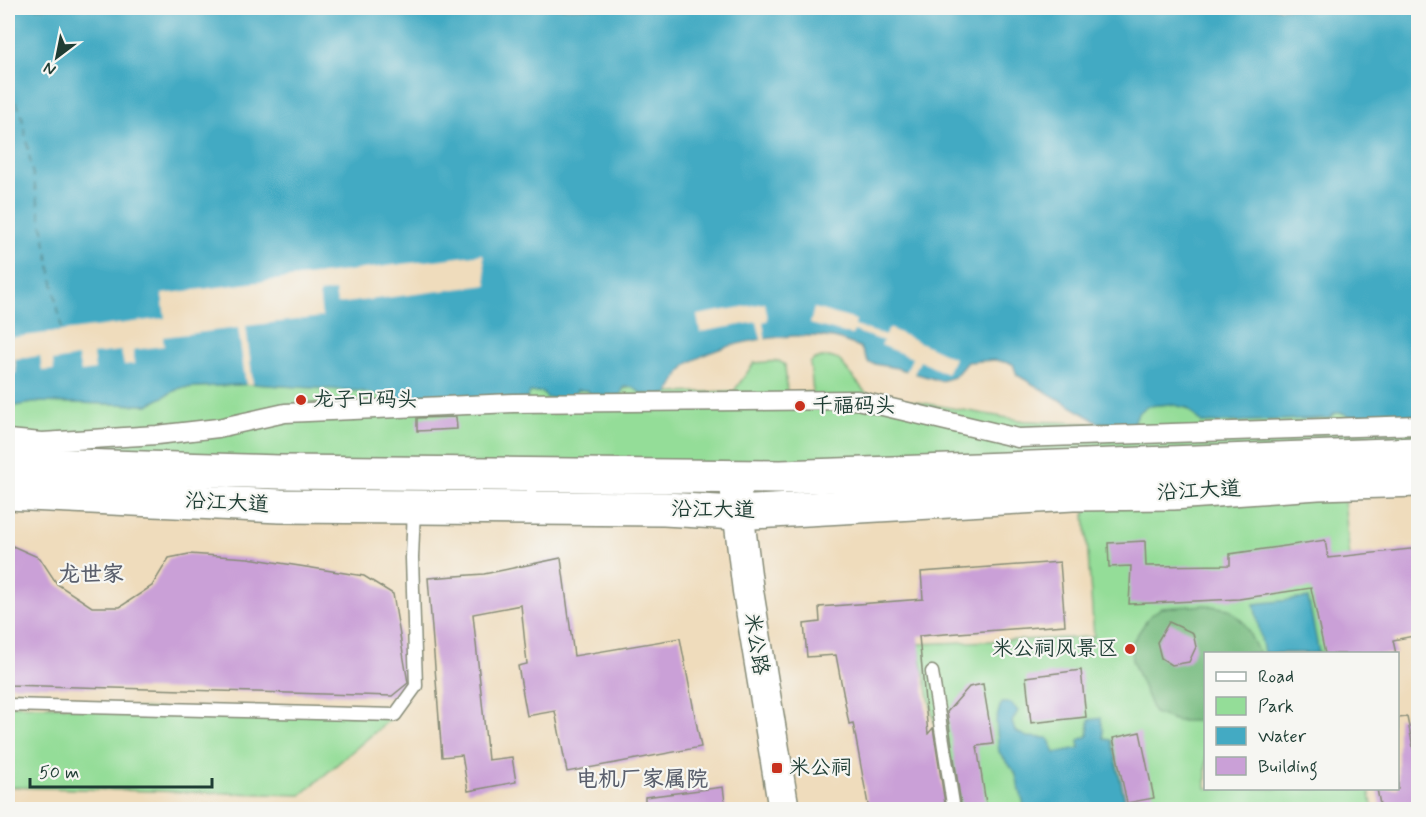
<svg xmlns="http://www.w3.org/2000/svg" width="1426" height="817" font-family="Mynerve,'LXGW WenKai TC',sans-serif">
	<rect width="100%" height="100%" fill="#f6f6f2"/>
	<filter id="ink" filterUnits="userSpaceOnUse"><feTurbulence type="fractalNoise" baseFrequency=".0167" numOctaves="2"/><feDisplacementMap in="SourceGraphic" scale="12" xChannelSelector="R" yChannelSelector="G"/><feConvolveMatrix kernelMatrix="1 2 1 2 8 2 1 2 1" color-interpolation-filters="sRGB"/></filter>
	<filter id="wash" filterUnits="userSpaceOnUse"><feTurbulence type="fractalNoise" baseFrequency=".008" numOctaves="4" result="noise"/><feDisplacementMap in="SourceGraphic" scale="24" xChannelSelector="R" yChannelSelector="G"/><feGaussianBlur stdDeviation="1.35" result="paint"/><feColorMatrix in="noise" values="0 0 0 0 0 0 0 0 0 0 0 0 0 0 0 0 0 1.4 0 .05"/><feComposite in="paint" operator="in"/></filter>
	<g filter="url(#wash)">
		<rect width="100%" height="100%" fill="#efdcbc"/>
		<g fill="#94dd98" stroke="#5a8d66" stroke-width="1.5">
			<path d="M829,357L839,360L866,393L1025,421L1132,425L1138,413L1148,406L1170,404L1187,408L1202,423L1329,418L1335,413H1344L1349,416H1418V454L1052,466L8,464V407L39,402L148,405L180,388L253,384L360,391L425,404L526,399L529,392L587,390L592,396L633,387L642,394L734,391L754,363L779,361L785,365L787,393L813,392L810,363L815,359Z"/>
			<path d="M1343,489L1353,588L1342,653L1206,654V788L1369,789L1373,809H952L918,644L1094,637L1084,499Z"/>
			<path d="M8,705L395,715L301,795L8,787Z"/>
		</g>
		<path fill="#77bc80" stroke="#4b7c5a" stroke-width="1.5" d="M1206,605L1229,609L1244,623L1259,653L1206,654L1205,721H1177L1154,713L1132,660L1133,641L1149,617L1161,608Z"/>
		<g fill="#43aac3" stroke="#31747c" stroke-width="1.5">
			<path d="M8,8H1418V416H1348L1343,413H1335L1329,418L1202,423L1187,408L1170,404L1148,406L1138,413L1133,425L1098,422L1017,375L1013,364L995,360L967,362L954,377L941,381L897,368L869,363L860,347C851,344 842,340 833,338C792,331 725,341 689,363C680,369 674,385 668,394H642L633,387H624L620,396H592L587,390H577L573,398H547L542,392H530L527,399L425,404L360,391L253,384L180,388L148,405L39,402L8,407Z"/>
			<path d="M1308,598L1319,653H1264L1254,604Z"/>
			<path d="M1001,703H1011L1018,711L1012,722L1015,731L1027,737L1048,738L1055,753L1079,748V740L1088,736L1089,720L1101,718L1104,739L1111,740L1126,806L1154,803L1156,809H1025L1015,772L999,752L996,721Z"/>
		</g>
		<g fill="#efdcbc">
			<path d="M483,254L487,285L337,304L335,291L319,293L322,317L246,326L253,384L246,385L238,328L163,337L164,346L133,350L134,364L124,365L121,351L93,354L95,370L81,372L78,357L53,361L54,370L42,371L40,356L15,359L16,373L8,374V338L165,318L162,294Z"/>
			<path d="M765,303L768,320L763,322L766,343H762L757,322L700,332L697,315Z"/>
			<path d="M814,308L856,320L855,326L885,335L889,328L954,358L947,374L920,361L913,376L905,374L912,358L881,345L883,341L854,331L852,335L810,324Z"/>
		</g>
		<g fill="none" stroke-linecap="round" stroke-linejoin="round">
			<path stroke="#2a5e5f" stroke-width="1.5" stroke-dasharray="8 6" stroke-linecap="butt" d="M8,90L21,111L62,331"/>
		</g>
		<g id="blocks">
			<g fill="#caa0d7">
				<path d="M456,417L457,429L417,431V418Z"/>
				<path d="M1325,540L1328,558L1419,548V635L1393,640L1396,654H1325L1311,588L1239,599L1129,604L1131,566L1109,567L1108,543L1145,541L1146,566L1230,565V554Z"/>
				<path d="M8,544L40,558L57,584L92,607H120L152,586L169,558L189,554L248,558L364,576L393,594L408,683L392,696L8,685Z"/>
				<path d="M561,558L574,656L680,638L701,747L567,772L555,711L527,716L518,666L527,664L521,605L473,614L488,760L512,757L516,782L468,791L462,755L442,757L428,578L484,574Z"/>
				<path d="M1060,562L1065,625L919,636L928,734L933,728L946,810H869L853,723L849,724L836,655L807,657L804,624L820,622L819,607L923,599L921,572Z"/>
				<path d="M1169,622L1193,633L1196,647L1189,662L1172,665L1161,658L1157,642Z"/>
				<path d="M1081,670L1086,717L1031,723L1026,677Z"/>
				<path d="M983,684L993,744L977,746L987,810H962L947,712L969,687Z"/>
				<path d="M1407,717L1419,777V810H1381L1377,789H1398V718Z"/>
				<path d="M1140,732L1154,798L1127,803L1113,738Z"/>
				<path d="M723,787L726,810H645V797Z"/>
			</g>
		</g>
	</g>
	<g filter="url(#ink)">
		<use href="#blocks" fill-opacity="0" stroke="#878c78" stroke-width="1.5"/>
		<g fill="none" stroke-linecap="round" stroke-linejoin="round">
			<g stroke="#878c78" stroke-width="15">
				<g id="service">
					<path d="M932,672L954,810"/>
					<path d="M8,705L395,715L416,686L412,558L414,508"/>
				</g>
			</g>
			<g stroke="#878c78" stroke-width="21">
				<path id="pedestrian" d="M8,439L42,442L157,435L218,428L285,413L513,403L857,400L1018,438L1418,425"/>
			</g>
			<g stroke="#878c78" stroke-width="33">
				<path id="tertiary" d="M734,477L748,591L784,810"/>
			</g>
			<g stroke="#878c78" stroke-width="36">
				<g id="secondary">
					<path d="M8,464L280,472L781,477L1418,454"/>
					<path d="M8,493L280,506L664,509L736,513L1073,494L1173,493L1318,483L1418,480"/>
				</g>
			</g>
			<use href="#service" stroke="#fff" stroke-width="12"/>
			<use href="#pedestrian" stroke="#fff" stroke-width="18"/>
			<use href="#tertiary" stroke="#fff" stroke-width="30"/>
			<use href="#secondary" stroke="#fff" stroke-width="33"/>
		</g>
	</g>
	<g fill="#c8321e" stroke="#f6f6f2" stroke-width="2">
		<circle cx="301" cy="400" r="6"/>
		<circle cx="800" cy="406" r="6"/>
		<circle cx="1130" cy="649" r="6"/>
		<rect x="771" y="762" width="12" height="12" rx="3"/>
	</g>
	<g text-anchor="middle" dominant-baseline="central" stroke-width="4.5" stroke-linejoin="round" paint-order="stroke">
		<g font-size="21" fill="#1f3d34" stroke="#f6f6f2" text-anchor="start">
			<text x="313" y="400">龙子口码头</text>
			<text x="812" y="406">千福码头</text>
			<text x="1118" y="649" text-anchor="end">米公祠风景区</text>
			<text x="789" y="768">米公祠</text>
		</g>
		<g font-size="21" fill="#1f3d34" stroke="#f6f6f2">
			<text transform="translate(1199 491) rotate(-3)">沿江大道</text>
			<text transform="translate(227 503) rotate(3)">沿江大道</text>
			<text transform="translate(713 510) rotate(1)">沿江大道</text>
			<text transform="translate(756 644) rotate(81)">米公路</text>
		</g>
		<g font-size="22" font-weight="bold" fill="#5b606d" stroke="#f6f6f2">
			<text x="91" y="575">龙世家</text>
			<text x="642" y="780">电机厂家属院</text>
		</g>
	</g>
	<rect width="1426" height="817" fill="none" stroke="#f6f6f2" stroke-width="30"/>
	<rect x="1204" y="652" width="195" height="138" fill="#f6f6f2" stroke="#a0aca6" stroke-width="1.5"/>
	<rect x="1216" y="672" width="30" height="9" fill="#ffffff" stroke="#a0aca6" stroke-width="1.5"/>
	<text x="1258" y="682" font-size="18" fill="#1f3d34">Road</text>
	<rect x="1216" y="697" width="30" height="18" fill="#94dd98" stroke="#a0aca6" stroke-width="1.5"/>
	<text x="1258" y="712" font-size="18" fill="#1f3d34">Park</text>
	<rect x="1216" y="727" width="30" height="18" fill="#43aac3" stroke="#a0aca6" stroke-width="1.5"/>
	<text x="1258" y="742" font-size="18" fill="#1f3d34">Water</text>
	<rect x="1216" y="757" width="30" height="18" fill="#caa0d7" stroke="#a0aca6" stroke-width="1.5"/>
	<text x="1258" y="772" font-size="18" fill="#1f3d34">Building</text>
	<g transform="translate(57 57) rotate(212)" stroke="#f6f6f2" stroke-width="4.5" paint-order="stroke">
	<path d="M0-4.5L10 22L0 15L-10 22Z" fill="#1f3d34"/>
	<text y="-9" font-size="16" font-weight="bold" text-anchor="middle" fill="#1f3d34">N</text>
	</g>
	<path d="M30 778v9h182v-9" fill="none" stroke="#1f3d34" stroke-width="3"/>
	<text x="39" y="778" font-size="18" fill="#1f3d34" stroke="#f6f6f2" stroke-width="4.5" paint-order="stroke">50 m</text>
</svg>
